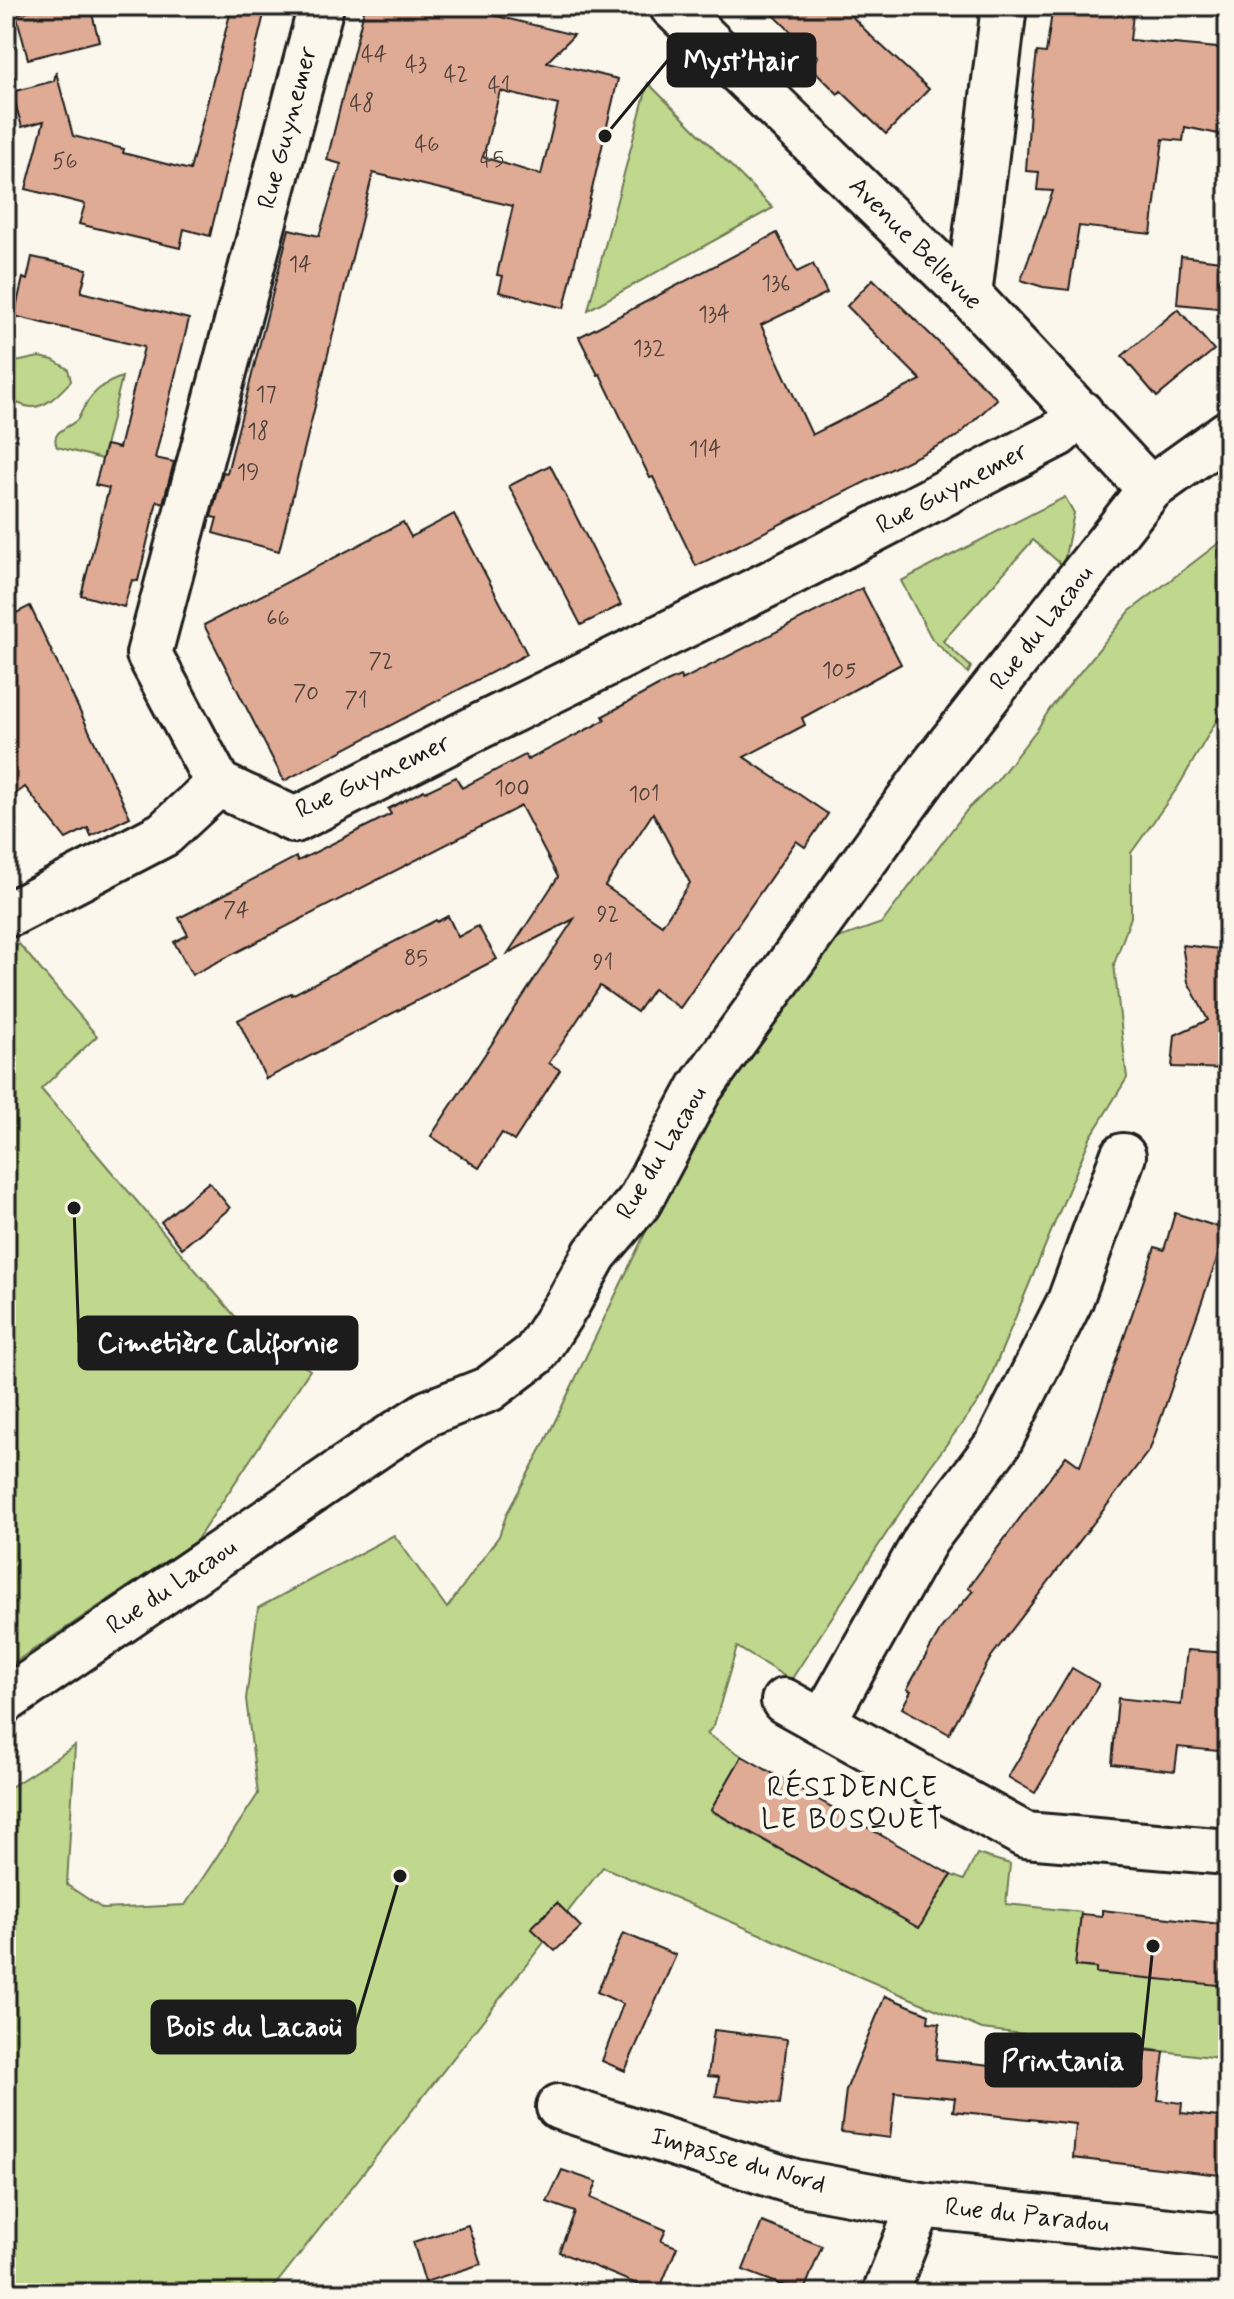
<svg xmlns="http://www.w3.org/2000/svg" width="1234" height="2299" font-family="Mynerve,sans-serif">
	<rect width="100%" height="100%" fill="#fbf7ec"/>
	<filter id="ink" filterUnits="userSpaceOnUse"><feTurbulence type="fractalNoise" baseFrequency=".0125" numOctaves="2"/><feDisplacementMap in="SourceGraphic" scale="16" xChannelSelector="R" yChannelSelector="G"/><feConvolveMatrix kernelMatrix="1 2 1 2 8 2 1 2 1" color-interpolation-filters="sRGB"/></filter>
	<g filter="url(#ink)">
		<g fill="#c0d88e" stroke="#6e7a55" stroke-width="2">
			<path d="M648,83L773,208L588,310Z"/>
			<path d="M39,357L53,360L68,369L71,381C60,392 48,407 32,407C24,407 14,401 6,399V364Z"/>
			<path d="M122,377L102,459L57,447C50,431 67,429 77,420C80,417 81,412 83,409C93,391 104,383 122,377Z"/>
			<path d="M1065,497L1074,513L1063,566L1033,540L943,641L971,667L968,673L932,639L901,581Z"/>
			<path d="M1228,536V701L1178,787L1131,853V917L1114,964L1127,1078L1090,1138L983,1395L929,1468L791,1680L737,1647L714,1725L707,1734L742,1756L711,1811L919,1928L951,1875L964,1880L977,1854L1010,1864L1006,1904L1081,1912L1076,1966L1228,1986V2059L982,2029L603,1867L269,2293H6V1790L75,1746L67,1885L103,1909L185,1905L258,1794L246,1699L258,1608L394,1535L447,1608L499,1536L507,1513L545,1442L674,1173L743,1056L830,941L882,923L967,810L996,782L1038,728L1049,710L1130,611Z"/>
			<path d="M19,944L97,1036L41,1089L245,1328L310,1370L196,1541L6,1668V957Z"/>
		</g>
		<g fill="#e0ab95" stroke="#1c1c1c" stroke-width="2" fill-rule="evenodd">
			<path d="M47,6H90L99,41L28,59L16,14Z"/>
			<path d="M232,6H266L210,236L184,229L180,248L79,224L85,204L26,189L44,121L22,127L12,92L54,81L56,72L73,136L124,149L123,153L190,170Z"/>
			<path d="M365,6H456L574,35L547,62L618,79L564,308L499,292L503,276L497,275L513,206L373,173L279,551L213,533L217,518L211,517L223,472L227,473L289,229L319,236L341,164L327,160ZM500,91L558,105L541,175L483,157Z"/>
			<path d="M764,6H842L872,37L929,89L886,134L841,91L838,94L810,66L818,57Z"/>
			<path d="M1053,6H1134L1130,40L1228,49V136L1185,127L1183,141L1163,139L1151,234L1079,226L1069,290L1043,287L1021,280L1053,191L1037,190L1039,172L1026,171L1030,109L1037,52L1046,53Z"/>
			<path d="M777,233L797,272L813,264L827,293L761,325L812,435L921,380L847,306L873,279L997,399L958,436L696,566L653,477L650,478L600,374L598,375L579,337Z"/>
			<path d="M1181,256L1228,262V309L1177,304Z"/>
			<path d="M32,257L87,269L81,292L189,319L155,458L174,462L163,503L157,501L138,581L132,580L124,607L81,595L109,488L95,485L100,467L106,445L119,448L144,347L14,316L23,278L27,280Z"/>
			<path d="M1178,309L1214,350L1157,397L1122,356Z"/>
			<path d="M550,465L621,605L581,625L509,486Z"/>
			<path d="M454,514L527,654L284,781L204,625L403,522L411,537Z"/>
			<path d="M862,588L901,664L802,718L805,725L744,757L828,814L805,847L796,841L680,1008L653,989L637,1012L600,986L549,1063L560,1070L514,1141L502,1133L479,1168L431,1136L574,919L508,953L558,877L521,806L192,975L174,942L188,935L179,918L296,857L298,861L391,814L388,809L424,790L425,792L456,777L462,788L525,755L528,760L605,720L603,716L658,686L680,676L682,680ZM653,813L690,883L662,925L605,886Z"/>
			<path d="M30,606L130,817L91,836L88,828L66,839L25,787L6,801V618Z"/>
			<path d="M448,916L458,937L478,926L497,959L266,1079L238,1020L291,993L292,995L436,920L437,922Z"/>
			<path d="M1182,945L1228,950V1069L1172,1067L1175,1035L1208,1020L1188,982Z"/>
			<path d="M209,1182L230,1208L182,1248L161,1222Z"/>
			<path d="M1175,1213L1227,1230L1150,1449L991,1657L949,1734L902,1708L911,1691L907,1689L942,1627L973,1591L968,1588L1066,1456L1080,1466L1155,1247L1164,1250Z"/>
			<path d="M1187,1650L1228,1653V1752L1178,1747L1175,1771L1112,1764L1118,1698L1181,1705Z"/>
			<path d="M1072,1668L1099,1684L1035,1793L1008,1777Z"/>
			<path d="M742,1756L951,1875L919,1928L711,1810Z"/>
			<path d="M557,1903L581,1927L555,1951L531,1928Z"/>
			<path d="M1102,1910L1228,1925V1986L1096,1973V1968L1075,1966L1081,1914L1102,1916Z"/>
			<path d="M623,1933L676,1955L625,2071L602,2061L623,2004L597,1992Z"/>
			<path d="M885,1996L929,2014L928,2022L940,2023L936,2059L1035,2070L1034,2075L1121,2086L1125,2048L1164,2052L1158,2100L1182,2103L1181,2113L1228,2118V2176L1073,2158L1076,2124L953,2111L955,2098L895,2092L890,2138L841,2132L846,2090Z"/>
			<path d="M714,2030L787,2039L780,2104L716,2096L719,2077L708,2076Z"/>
			<path d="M562,2170L597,2182L591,2198L666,2230L661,2241L677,2247L658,2293L559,2252L575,2212L547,2202Z"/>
			<path d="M762,2222L822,2246L803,2293L743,2270Z"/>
			<path d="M468,2225L481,2264L425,2282L413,2242Z"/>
		</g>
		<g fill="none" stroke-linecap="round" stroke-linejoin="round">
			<g stroke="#1c1c1c" stroke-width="50">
				<g id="street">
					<path d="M321,6L149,654L218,784L295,820L470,731L773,582L1058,434L1081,413"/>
					<path d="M672,6L969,295L1150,489"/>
					<path d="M969,295L1004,6"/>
					<path d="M6,914L12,913L164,834L218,784"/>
					<path d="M6,1700L383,1442L428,1413L489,1389L535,1354L568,1303L595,1254L639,1202L700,1088L933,766L1150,489L1228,433"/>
					<path d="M784,1701L1025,1835L1228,1852"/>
					<path d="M823,1722L926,1539L998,1444L1070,1301L1123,1156"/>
					<path d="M559,2107L795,2182L920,2205"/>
					<path d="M885,2293L920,2205L1228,2237"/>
				</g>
			</g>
			<use href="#street" stroke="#fbf7ec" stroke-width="44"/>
		</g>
	</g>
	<g text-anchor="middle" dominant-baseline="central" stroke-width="8" stroke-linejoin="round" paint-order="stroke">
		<g font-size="22" fill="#4d403a">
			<text x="374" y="55">44</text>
			<text x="416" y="65">43</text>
			<text x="456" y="75">42</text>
			<text x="499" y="86">41</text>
			<text x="362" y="104">48</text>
			<text x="427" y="145">46</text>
			<text x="492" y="160">45</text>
			<text x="65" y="162">56</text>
			<text x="300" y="265">14</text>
			<text x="776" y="284">136</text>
			<text x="714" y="315">134</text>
			<text x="649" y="349">132</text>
			<text x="266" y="395">17</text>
			<text x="258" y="432">18</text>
			<text x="705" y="450">114</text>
			<text x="248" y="473">19</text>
			<text x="278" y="619">66</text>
			<text x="381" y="662">72</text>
			<text x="839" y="671">105</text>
			<text x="306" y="694">70</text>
			<text x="356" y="701">71</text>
			<text x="512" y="789">100</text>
			<text x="644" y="795">101</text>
			<text x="236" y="911">74</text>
			<text x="608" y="915">92</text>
			<text x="416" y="959">85</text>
			<text x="603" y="963">91</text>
		</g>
		<g font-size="26" fill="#1c1c1c" stroke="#fbf7ec">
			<text transform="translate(288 128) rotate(-75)">Rue Guynemer</text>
			<text transform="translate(915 244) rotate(45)">Avenue Bellevue</text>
			<text transform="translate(952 489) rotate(-28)">Rue Guynemer</text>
			<text transform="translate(1042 628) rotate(-52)">Rue du Lacaou</text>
			<text transform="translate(373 777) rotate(-25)">Rue Guynemer</text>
			<text transform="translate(662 1153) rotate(-59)">Rue du Lacaou</text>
			<text transform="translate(172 1587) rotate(-34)">Rue du Lacaou</text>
			<text transform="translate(738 2161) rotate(16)">Impasse du Nord</text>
			<text transform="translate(1027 2216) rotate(6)">Rue du Paradou</text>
		</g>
		<g font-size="28" letter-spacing="2" fill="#1c1c1c" stroke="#fbf7ec">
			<text x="853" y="1788">RÉSIDENCE<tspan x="853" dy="32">LE BOSQUET</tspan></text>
		</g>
	</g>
	<path fill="none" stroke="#1c1c1c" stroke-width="3" d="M605 136L668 60M74 1208L79 1343M400 1876L355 2027M1153 1946L1141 2060"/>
	<g fill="#1c1c1c" stroke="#fbf7ec" stroke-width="3">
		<circle cx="605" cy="136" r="8"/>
		<circle cx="74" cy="1208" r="8"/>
		<circle cx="400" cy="1876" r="8"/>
		<circle cx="1153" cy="1946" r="8"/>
	</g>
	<g fill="#1c1c1c" stroke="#1c1c1c" stroke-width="3">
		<rect x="668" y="34" width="147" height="52" rx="8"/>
		<rect x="79" y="1317" width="278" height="52" rx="8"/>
		<rect x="152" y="2001" width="203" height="52" rx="8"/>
		<rect x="986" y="2034" width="155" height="52" rx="8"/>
	</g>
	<g font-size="28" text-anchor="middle" font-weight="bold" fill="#fff">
		<text x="741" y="70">Myst’Hair</text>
		<text x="218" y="1352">Cimetière Californie</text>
		<text x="254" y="2036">Bois du Lacaoü</text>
		<text x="1063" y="2070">Printania</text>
	</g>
	<rect width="1234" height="2299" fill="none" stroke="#fbf7ec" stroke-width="32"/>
	<rect x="16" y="16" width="1202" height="2267" fill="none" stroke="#1c1c1c" stroke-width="3" filter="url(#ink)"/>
</svg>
